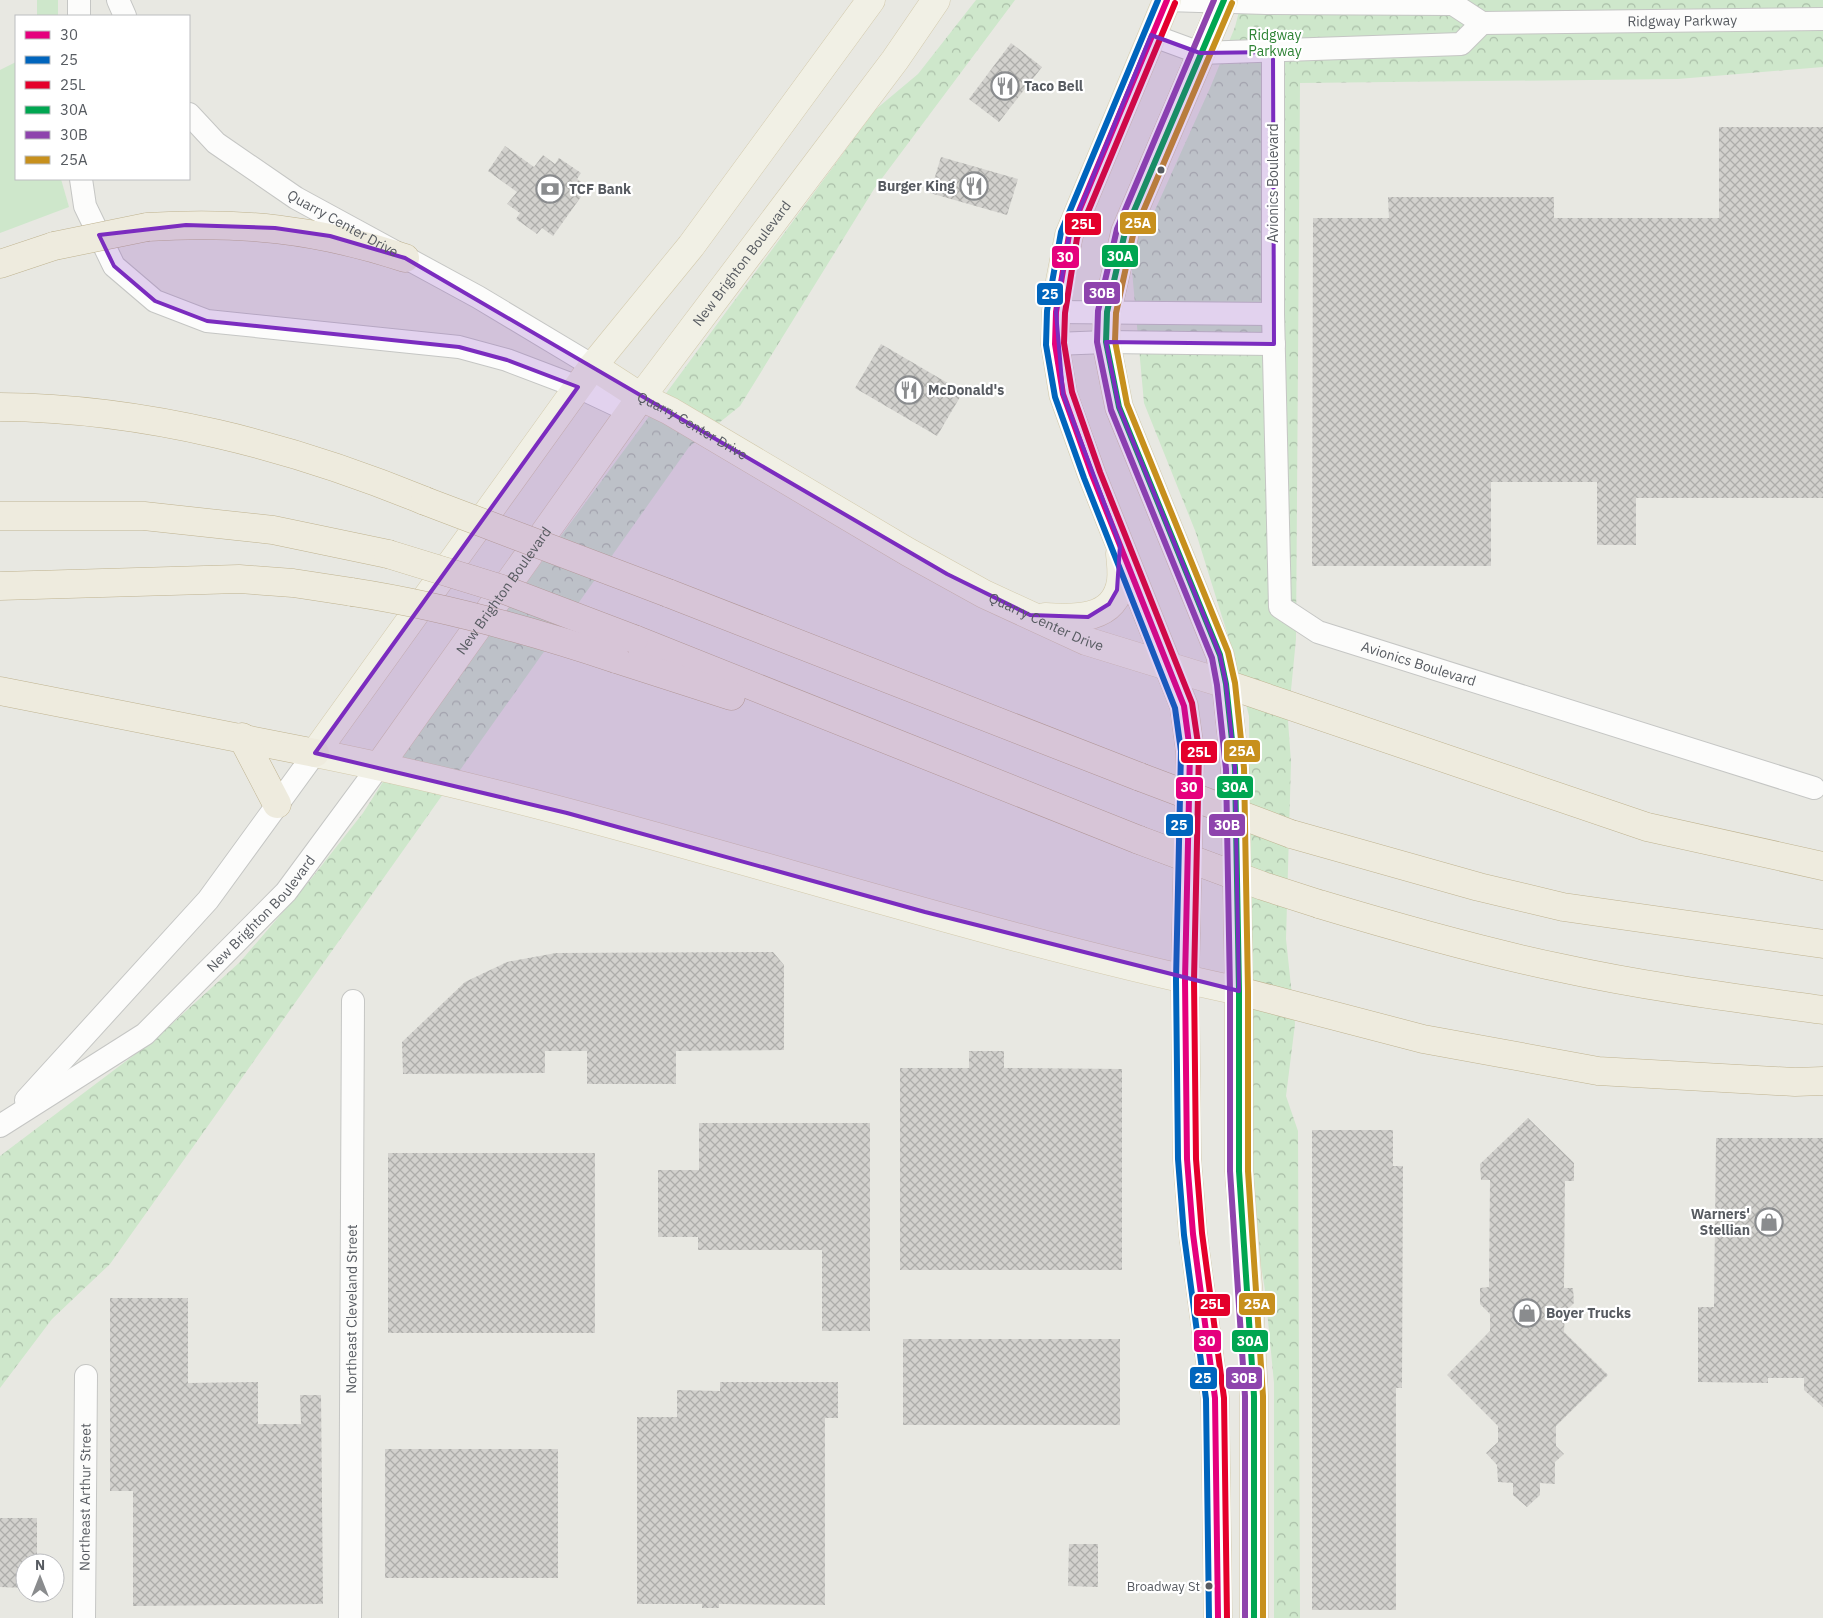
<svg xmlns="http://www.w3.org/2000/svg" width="1823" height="1618" font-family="'IBM Plex Sans',sans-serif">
	<defs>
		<pattern id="forest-crowns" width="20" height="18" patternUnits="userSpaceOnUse" patternTransform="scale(1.25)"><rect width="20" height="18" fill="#cee7cb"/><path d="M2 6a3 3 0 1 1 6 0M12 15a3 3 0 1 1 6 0" fill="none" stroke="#aabea8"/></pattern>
		<pattern id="building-cross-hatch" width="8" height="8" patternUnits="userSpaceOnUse" patternTransform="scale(1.25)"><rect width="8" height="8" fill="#d2d1cd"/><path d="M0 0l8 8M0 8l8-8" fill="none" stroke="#adadaa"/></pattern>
	</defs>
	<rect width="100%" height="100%" fill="#e8e8e2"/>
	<g fill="#cee7cb">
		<rect x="37" y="0" width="21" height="16"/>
		<path d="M16,62V179H61L69,207L0,233V70Z"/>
	</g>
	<g fill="url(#forest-crowns)">
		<path d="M976,0H1015L874,189L740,406L689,447L110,1264L52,1319L0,1388V1156L154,1040L240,962L311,879L363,813L406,746L875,110L918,74Z"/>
		<path d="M1242,0H1823V67L1678,79L1300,83L1296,639L1288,721L1291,762L1286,939L1295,1024L1286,1096L1298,1131L1300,1618H1274V1383L1265,1290L1257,1241L1252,1162L1249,716L1233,652L1196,533L1144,403L1131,260L1136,239L1155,210L1210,88L1235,27Z"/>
	</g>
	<g fill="url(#building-cross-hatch)">
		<path d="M1011,43L1042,67L999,122L969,99Z"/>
		<path d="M1719,127H1823V498H1636V545H1597V482H1491V566H1312L1313,218H1389L1388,197H1554V218H1719Z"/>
		<path d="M505,146L534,167L543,155L555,164L559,158L581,173L577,179L588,187L553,236L542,228L537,234L516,219L520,213L507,204L517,192L488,171Z"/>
		<path d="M941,157L1018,179L1007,215L930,193Z"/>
		<path d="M881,344L963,392L937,436L855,388Z"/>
		<path d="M773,952L784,965V1050L676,1051V1084H587V1051H545V1073L403,1074L402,1042L465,982L507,962L556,953Z"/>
		<path d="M969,1051H1004V1068L1122,1069V1270H900V1068H969Z"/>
		<path d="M1528,1118L1574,1163V1181H1565L1564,1288H1573L1574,1303L1565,1312L1564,1332L1608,1375L1556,1426V1446L1564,1454L1555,1462V1484L1540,1483V1495L1527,1507L1513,1495V1483L1498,1482L1497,1465L1486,1453L1498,1442V1426L1447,1375L1490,1331V1314L1480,1304V1288L1489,1287L1490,1180H1481L1480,1164Z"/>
		<path d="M699,1123H870V1331H822V1250H698V1237H658V1170H699Z"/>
		<path d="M1312,1130H1393V1166H1403L1402,1388H1396V1610H1312Z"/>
		<path d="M1716,1138H1823V1407L1804,1390V1378H1768V1383L1698,1382V1307H1714Z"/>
		<rect x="388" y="1153" width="207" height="180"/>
		<path d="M110,1298H188V1383L258,1382V1424H301L300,1395H321L323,1604L133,1606V1491H110Z"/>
		<rect x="903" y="1339" width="217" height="86"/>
		<path d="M720,1382H838V1418H825V1605L719,1604V1608H702V1604H637V1417H677V1390L720,1391Z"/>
		<rect x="385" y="1449" width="173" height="129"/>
		<path d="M0,1518H37V1563H25V1588L0,1587Z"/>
		<path d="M1069,1544H1098V1587L1068,1586Z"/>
	</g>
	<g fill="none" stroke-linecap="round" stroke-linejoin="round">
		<g stroke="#c5c6c4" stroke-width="24">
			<g id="minor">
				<path d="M118,0L125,16"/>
				<path id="s1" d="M1166,0L1266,3L1453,4L1482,23L1823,19"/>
				<path d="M79,16V0"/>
				<path d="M1151,35L1200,53L1461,44L1482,23"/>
				<path id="s2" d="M1273,52V314L1280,607L1318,632L1814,788"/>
				<path id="s3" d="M189,114L216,143L296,198L478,297L593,366"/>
				<path d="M81,179L85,206L114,266L155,301L207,321L459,347L507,360L578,387L631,412"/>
				<path d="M1056,312L1273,314"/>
				<path d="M1055,344L1106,342L1274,344"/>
				<path d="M26,1100L208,900L315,753"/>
				<path id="s4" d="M0,1126L145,1034L286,892L379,766"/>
				<path id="s5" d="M84,1618L86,1376"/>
				<path id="s6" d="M350,1618L353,1001"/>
			</g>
		</g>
		<g stroke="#d3caad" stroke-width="29">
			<g id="major">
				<path d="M871,0L691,246L593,366L315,753C627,815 928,925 1239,991"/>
				<path d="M1167,0L1069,235L1060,281L1056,312L1055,344L1063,394L1092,475L1184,706L1190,751L1185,980L1187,1159L1193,1234L1215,1398L1218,1618"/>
				<path d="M1224,0L1125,232L1107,312L1106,342L1119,407L1220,655L1226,684L1235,768L1239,991V1171L1249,1298L1254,1396V1618"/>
				<path id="s7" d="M593,366L641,397L670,411L908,552L984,594L1086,641L1226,684"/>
				<path d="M1045,617C1074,619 1115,621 1121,581C1122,572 1121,562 1120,554"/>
				<path id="s8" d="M379,766L641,397L895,60L936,0"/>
			</g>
		</g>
		<g stroke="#bfb390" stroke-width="29">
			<g id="highway">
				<path d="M147,227C239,221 317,229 405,258"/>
				<path d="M0,264L54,246"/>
				<path d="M0,407C145,408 292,446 425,501"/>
				<path d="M0,516H144L273,530L388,554"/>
				<path d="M0,586L239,579L293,583L352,592"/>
				<path d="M668,593L1140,777"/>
				<path d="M634,639L1139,840"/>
				<path d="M616,659L731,696"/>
				<path d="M1226,684L1647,827L1823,866"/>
				<path d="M0,691L315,753"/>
				<path d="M242,737L277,804"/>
				<path d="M1291,834L1479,887L1563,907L1823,944"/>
				<path d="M1319,904C1399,928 1479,951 1561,968C1647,987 1735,998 1823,1010"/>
				<path d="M1239,991L1423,1039L1598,1071L1795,1082L1823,1081"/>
			</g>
		</g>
		<use href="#minor" stroke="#fcfcfb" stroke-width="22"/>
		<use href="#major" stroke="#f1f0e5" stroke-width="28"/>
		<use href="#highway" stroke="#eeebde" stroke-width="28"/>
		<g stroke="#bfb390" stroke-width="29" stroke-linecap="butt">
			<g id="highway-bridge">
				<path d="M54,246L147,227"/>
				<path d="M425,501L668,593"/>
				<path d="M388,554L502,589L634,639"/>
				<path d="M352,592C443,606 529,630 616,659"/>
				<path d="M1140,777L1291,834"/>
				<path d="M1139,840L1263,886L1319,904"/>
			</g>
		</g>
		<use href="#highway-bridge" stroke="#eeebde" stroke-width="28"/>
		<g stroke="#fff" stroke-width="10">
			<path id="bus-1" d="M1167,0L1069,235L1056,312L1055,344L1063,394L1092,475L1184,706L1190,751L1185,980L1187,1159L1193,1234L1215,1398L1218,1618"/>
		</g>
		<g stroke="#fff" stroke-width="10">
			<path id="bus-2" d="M1158,0L1061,232L1047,311L1046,345L1055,397L1084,478L1175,708L1181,751L1176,980L1178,1159L1184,1235L1206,1399L1209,1618"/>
		</g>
		<g stroke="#fff" stroke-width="10">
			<path id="bus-3" d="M1175,3L1077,238L1065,313L1064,343L1072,392L1100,472L1192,703L1199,750L1194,980L1196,1159L1202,1233L1224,1398L1227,1618"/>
		</g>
		<g stroke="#fff" stroke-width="10">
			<path id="bus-4" d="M1224,0L1125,232L1107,312L1106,342L1119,407L1220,655L1226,684L1235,768L1239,991V1171L1254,1396V1618"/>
		</g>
		<g stroke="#fff" stroke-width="10">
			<path id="bus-5" d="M1214,0L1117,229L1098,311L1097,342L1111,410L1212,658L1217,685L1226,769L1230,991V1171L1245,1396V1618"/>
		</g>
		<g stroke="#fff" stroke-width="10">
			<path id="bus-6" d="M1232,3L1133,235L1116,313L1115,341L1127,404L1228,652L1235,683L1244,768L1248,991V1171L1263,1396V1618"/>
		</g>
		<use href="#bus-1" stroke="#e5007d" stroke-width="6"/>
		<use href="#bus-2" stroke="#0065bd" stroke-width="6"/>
		<use href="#bus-3" stroke="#e4002b" stroke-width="6"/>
		<use href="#bus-4" stroke="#00a651" stroke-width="6"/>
		<use href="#bus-5" stroke="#8e44ad" stroke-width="6"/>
		<use href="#bus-6" stroke="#c7901d" stroke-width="6"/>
	</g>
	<path fill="#7b2cbf" fill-opacity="0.2" stroke="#7b2cbf" stroke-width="4" stroke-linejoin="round" d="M1151,35L1200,53L1273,52L1274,344L1106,342L1119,407L1220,655L1226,684L1235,768L1239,991L925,912L567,813L315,753L578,387L507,360L459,347L207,321L155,301L114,266L99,235L186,225L275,228L330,236L405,258L947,574L1030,615L1088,617L1109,604L1117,590L1120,545L1063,394L1056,312L1069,235Z"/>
	<defs>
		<g id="restaurant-ring" transform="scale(1.4375)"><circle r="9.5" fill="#fff" stroke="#8a8c8e" stroke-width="1.5"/><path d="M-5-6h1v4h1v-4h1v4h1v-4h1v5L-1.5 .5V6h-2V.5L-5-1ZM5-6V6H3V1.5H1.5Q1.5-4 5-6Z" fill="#8a8c8e"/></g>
		<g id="bank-ring" transform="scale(1.4375)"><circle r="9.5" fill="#fff" stroke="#8a8c8e" stroke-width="1.5"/><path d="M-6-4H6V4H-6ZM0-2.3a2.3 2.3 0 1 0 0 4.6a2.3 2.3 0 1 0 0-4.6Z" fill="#8a8c8e"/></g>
		<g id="shop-ring" transform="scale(1.4375)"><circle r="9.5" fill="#fff" stroke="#8a8c8e" stroke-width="1.5"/><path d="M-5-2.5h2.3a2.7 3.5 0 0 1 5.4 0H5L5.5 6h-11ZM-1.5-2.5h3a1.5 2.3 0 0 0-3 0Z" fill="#8a8c8e"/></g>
	</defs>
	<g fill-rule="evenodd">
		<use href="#restaurant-ring" x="1005" y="86"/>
		<use href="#restaurant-ring" x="974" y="186"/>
		<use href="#bank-ring" x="550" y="189"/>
		<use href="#restaurant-ring" x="909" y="390"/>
		<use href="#shop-ring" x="1769" y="1222"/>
		<use href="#shop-ring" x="1527" y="1313"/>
	</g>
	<g fill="#575b61" stroke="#fff" stroke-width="2">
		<circle cx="1161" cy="170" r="4.5"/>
		<circle cx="1209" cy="1586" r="4.5"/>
	</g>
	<g text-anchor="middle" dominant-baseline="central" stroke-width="4.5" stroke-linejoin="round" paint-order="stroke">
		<g font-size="13" fill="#575b61" stroke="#fff" text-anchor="end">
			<text x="1200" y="1586">Broadway St</text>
		</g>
		<g font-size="14" fill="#575b61" stroke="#fff">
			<text stroke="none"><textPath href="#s1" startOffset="522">Ridgway Parkway</textPath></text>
			<text transform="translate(1273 183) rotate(-90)">Avionics Boulevard</text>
			<text stroke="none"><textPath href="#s3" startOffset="190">Quarry Center Drive</textPath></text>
			<text stroke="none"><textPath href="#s8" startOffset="620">New Brighton Boulevard</textPath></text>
			<text stroke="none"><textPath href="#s7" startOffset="116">Quarry Center Drive</textPath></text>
			<text stroke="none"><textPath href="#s8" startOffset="215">New Brighton Boulevard</textPath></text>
			<text stroke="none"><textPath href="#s7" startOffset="521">Quarry Center Drive</textPath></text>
			<text stroke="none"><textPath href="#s2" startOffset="706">Avionics Boulevard</textPath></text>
			<text stroke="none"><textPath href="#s4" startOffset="339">New Brighton Boulevard</textPath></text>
			<text stroke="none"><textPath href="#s6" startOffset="309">Northeast Cleveland Street</textPath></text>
			<text stroke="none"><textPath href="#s5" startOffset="121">Northeast Arthur Street</textPath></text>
		</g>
		<g font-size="14" fill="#2e8334" stroke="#fff">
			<text x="1275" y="35">Ridgway<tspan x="1275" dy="16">Parkway</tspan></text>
		</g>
		<g font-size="14" font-weight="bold" fill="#575b61" stroke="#fff" text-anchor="start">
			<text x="1024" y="86">Taco Bell</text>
			<text x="955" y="186" text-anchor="end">Burger King</text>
			<text x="569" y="189">TCF Bank</text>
			<text x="928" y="390">McDonald's</text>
			<text x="1750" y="1214" text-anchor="end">Warners'<tspan x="1750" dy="16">Stellian</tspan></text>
			<text x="1546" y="1313">Boyer Trucks</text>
		</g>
	</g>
	<g stroke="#fff" stroke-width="2">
		<rect x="1119" y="211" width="38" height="24" rx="5" fill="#c7901d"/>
		<rect x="1064" y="212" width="38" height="24" rx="5" fill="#e4002b"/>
		<rect x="1101" y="244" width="38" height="24" rx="5" fill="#00a651"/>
		<rect x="1051" y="245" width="29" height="24" rx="5" fill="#e5007d"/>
		<rect x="1083" y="281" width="38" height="24" rx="5" fill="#8e44ad"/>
		<rect x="1036" y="282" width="28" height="24" rx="5" fill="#0065bd"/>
		<rect x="1223" y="739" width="38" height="24" rx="5" fill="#c7901d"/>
		<rect x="1180" y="740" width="38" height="24" rx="5" fill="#e4002b"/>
		<rect x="1216" y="775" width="38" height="24" rx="5" fill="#00a651"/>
		<rect x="1175" y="776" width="29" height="24" rx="5" fill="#e5007d"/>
		<rect x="1208" y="813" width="38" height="24" rx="5" fill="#8e44ad"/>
		<rect x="1165" y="813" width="29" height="24" rx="5" fill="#0065bd"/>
		<rect x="1238" y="1292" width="38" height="24" rx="5" fill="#c7901d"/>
		<rect x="1193" y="1293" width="38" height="24" rx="5" fill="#e4002b"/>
		<rect x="1231" y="1329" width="38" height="24" rx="5" fill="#00a651"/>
		<rect x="1193" y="1329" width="29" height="24" rx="5" fill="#e5007d"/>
		<rect x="1189" y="1366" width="29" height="24" rx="5" fill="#0065bd"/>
		<rect x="1225" y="1366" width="38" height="24" rx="5" fill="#8e44ad"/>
	</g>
	<g font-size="14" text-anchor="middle" font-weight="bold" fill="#fff">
		<text x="1138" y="228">25A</text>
		<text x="1083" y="229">25L</text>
		<text x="1120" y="261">30A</text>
		<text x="1065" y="262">30</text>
		<text x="1102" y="298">30B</text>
		<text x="1050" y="299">25</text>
		<text x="1242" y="756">25A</text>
		<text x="1199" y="757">25L</text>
		<text x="1235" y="792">30A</text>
		<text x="1189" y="792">30</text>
		<text x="1227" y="830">30B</text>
		<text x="1179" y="830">25</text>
		<text x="1257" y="1309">25A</text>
		<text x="1212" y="1309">25L</text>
		<text x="1250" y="1346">30A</text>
		<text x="1207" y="1346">30</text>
		<text x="1203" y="1383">25</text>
		<text x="1244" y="1383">30B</text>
	</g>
	<rect x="15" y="15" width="175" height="165" fill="#ffffff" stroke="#bcbdc0"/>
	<rect x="25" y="31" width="25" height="8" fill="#e5007d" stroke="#bcbdc0"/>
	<text x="60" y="40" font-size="15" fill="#575b61">30</text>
	<rect x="25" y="56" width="25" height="8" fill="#0065bd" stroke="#bcbdc0"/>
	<text x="60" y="65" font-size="15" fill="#575b61">25</text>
	<rect x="25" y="81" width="25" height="8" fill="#e4002b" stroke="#bcbdc0"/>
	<text x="60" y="90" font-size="15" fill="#575b61">25L</text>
	<rect x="25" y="106" width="25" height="8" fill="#00a651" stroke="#bcbdc0"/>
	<text x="60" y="115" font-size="15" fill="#575b61">30A</text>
	<rect x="25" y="131" width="25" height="8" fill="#8e44ad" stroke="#bcbdc0"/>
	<text x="60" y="140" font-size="15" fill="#575b61">30B</text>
	<rect x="25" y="156" width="25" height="8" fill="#c7901d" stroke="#bcbdc0"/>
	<text x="60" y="165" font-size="15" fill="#575b61">25A</text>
	<g transform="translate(40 1578)"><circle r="24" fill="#ffffff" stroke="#bcbdc0"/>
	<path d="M0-4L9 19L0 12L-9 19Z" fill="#8a8c8e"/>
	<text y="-8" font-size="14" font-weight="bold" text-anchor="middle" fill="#575b61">N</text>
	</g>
</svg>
